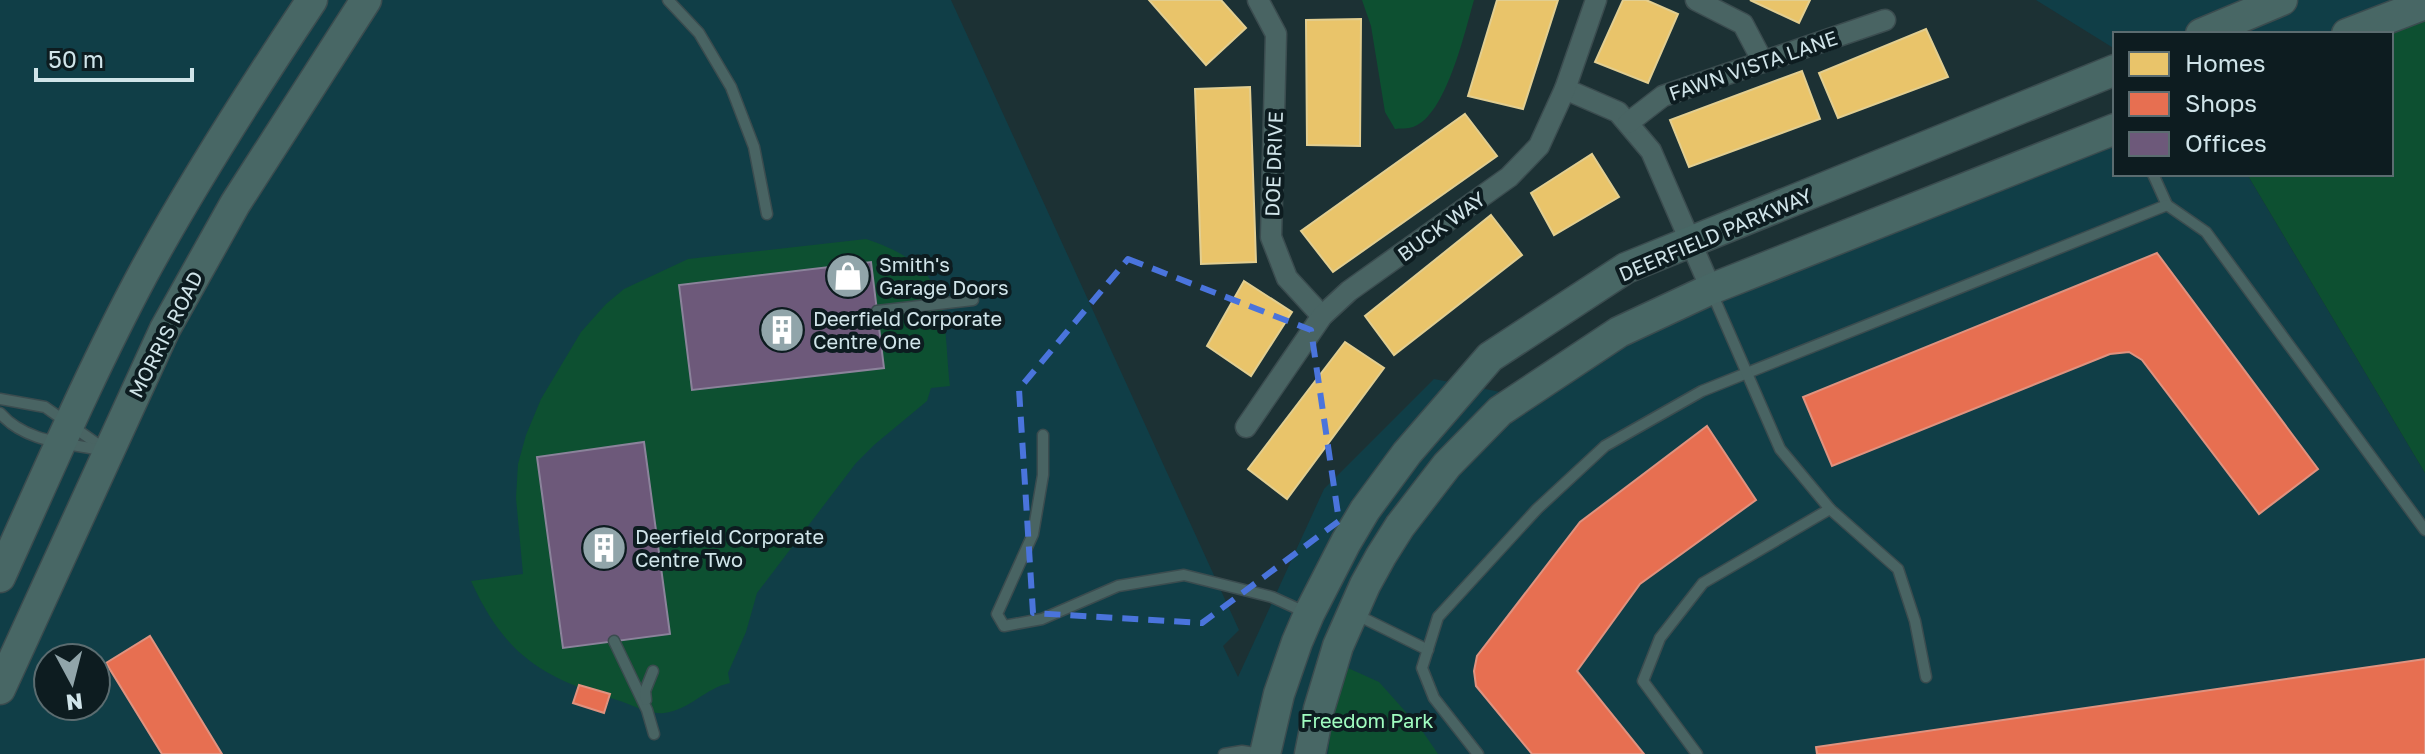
<svg xmlns="http://www.w3.org/2000/svg" width="2425" height="754" font-family="'Golos Text',sans-serif">
	<rect width="100%" height="100%" fill="#1c3134"/>
	<g fill="#103e47" fill-rule="evenodd">
		<path d="M0,0H951L1239,630L1223,646L1238,677L1324,489L1434,379L1531,398L1660,322L1829,259L2115,142V174H2247L2425,473V754H0ZM48,658H96V706H48Z"/>
		<path d="M2036,0H2425L2378,34H2115V49Z"/>
	</g>
	<g fill="#0d5031">
		<path d="M1362,0H1474C1465,31 1446,116 1413,127C1408,129 1400,128 1395,129L1385,112L1371,26Z"/>
		<path d="M2425,16V473L2247,174H2391V34H2378Z"/>
		<path d="M866,239C953,268 942,307 950,386L931,388L927,401L874,445L856,463L757,593L746,632L728,673L730,683C705,688 690,710 664,713C650,715 630,704 617,700C541,677 505,655 471,581L523,574L516,498L518,464L526,435L541,399L581,332L606,304L624,289L688,259Z"/>
		<path d="M1348,668L1379,682L1421,729L1438,754H1328L1334,702Z"/>
	</g>
	<g fill="#e9c46a" stroke="#e2ce90" stroke-width="2">
		<path d="M1149,0H1221L1246,28L1206,65Z"/>
		<path d="M1497,0H1558L1523,109L1468,96Z"/>
		<path d="M1623,0H1646L1678,14L1648,83L1595,62Z"/>
		<path d="M1750,0H1810L1799,23Z"/>
		<path d="M1361,19L1360,146L1307,145L1306,20Z"/>
		<path d="M1926,29L1948,77L1838,118L1819,73Z"/>
		<path d="M1802,71L1820,119L1689,167L1670,120Z"/>
		<path d="M1250,87L1256,262L1201,264L1195,89Z"/>
		<path d="M1465,114L1497,156L1333,272L1301,231Z"/>
		<path d="M1592,154L1619,197L1554,235L1531,193Z"/>
		<path d="M1491,215L1522,255L1394,355L1365,316Z"/>
		<path d="M1244,281L1292,312L1251,376L1207,346Z"/>
		<path d="M1345,342L1384,368L1287,499L1248,469Z"/>
	</g>
	<g fill="#e76f51" stroke="#e0927f" stroke-width="2">
		<path d="M2157,253L2318,469L2259,514L2142,360L2129,352L2110,354L1832,466L1803,397Z"/>
		<path d="M1707,426L1756,500L1640,584L1577,671L1644,754H1532L1476,686L1474,671L1477,656L1580,522Z"/>
		<path d="M150,636L222,754H162L106,663Z"/>
		<path d="M2425,659V754H1817L1816,747Z"/>
		<path d="M579,685L610,694L604,713L573,703Z"/>
	</g>
	<g fill="#6d597a" stroke="#8b839b" stroke-width="2">
		<path d="M871,262L884,368L692,390L679,285Z"/>
		<path d="M644,442L670,634L563,648L537,457Z"/>
	</g>
	<g fill="none" stroke-linecap="round" stroke-linejoin="round">
		<g stroke="#3b4c4f" stroke-width="13">
			<g id="lane">
				<path d="M668,0L699,33L731,87L754,147L767,214"/>
				<path d="M2153,174L2167,205L2206,232L2425,530"/>
				<path d="M877,311L973,300"/>
				<path d="M0,399L45,407L106,450"/>
				<path d="M0,413C25,442 66,443 101,450"/>
				<path d="M1043,435V475L1033,534L997,614L1004,626L1042,619L1118,586L1184,575L1272,597L1307,613"/>
				<path d="M1830,509L1898,569L1915,621L1926,677"/>
				<path d="M1355,614L1428,650"/>
				<path d="M614,641L647,710L654,734"/>
				<path d="M646,700L645,691L653,671"/>
				<path d="M1224,754L1242,751L1261,754"/>
				<path d="M1478,754L1434,698L1422,668L1438,617L1537,509L1605,446L1702,391L2167,205"/>
				<path d="M1697,754L1643,681L1660,638L1703,583L1830,509L1780,449L1712,293"/>
			</g>
		</g>
		<g stroke="#3b4c4f" stroke-width="23">
			<g id="street">
				<path d="M1258,0L1276,34L1271,237L1287,278L1322,316"/>
				<path d="M1696,0L1743,24L1763,62"/>
				<path d="M1565,89L1618,112L1651,151L1711,289"/>
				<path d="M1628,123L1663,96L1885,20"/>
				<path d="M1246,427L1322,316L1349,291L1509,177L1539,146L1565,89L1596,0"/>
			</g>
		</g>
		<g stroke="#3b4c4f" stroke-width="33">
			<g id="secondary">
				<path d="M2201,34L2282,0"/>
				<path d="M2347,34L2425,4"/>
				<path d="M0,577C46,476 90,373 143,274C194,180 252,90 312,0"/>
				<path d="M0,689L165,329L235,204L366,0"/>
				<path d="M1265,754L1279,694L1297,642L1309,614L1346,542L1365,510L1407,453L1490,357L1626,268L2115,70"/>
				<path d="M1310,754L1319,709L1338,646L1365,585L1381,556L1400,526L1447,465L1500,411L1619,332L1711,289L2115,129"/>
			</g>
		</g>
		<use href="#lane" stroke="#496463" stroke-width="10"/>
		<use href="#street" stroke="#496463" stroke-width="20"/>
		<use href="#secondary" stroke="#486765" stroke-width="30"/>
	</g>
	<path fill="none" stroke="#4a74dc" stroke-width="6" stroke-dasharray="16 10" stroke-linejoin="round" d="M1128,259L1311,330L1339,521L1202,623L1033,613L1019,389Z"/>
	<defs>
		<g id="shop-disc" transform="scale(2.3)"><circle r="9.5" fill="#91a5aa" stroke="#0d1c20"/><path d="M-5-2.5h2.3a2.7 3.5 0 0 1 5.4 0H5L5.5 6h-11ZM-1.5-2.5h3a1.5 2.3 0 0 0-3 0Z" fill="#fff"/></g>
		<g id="building-disc" transform="scale(2.3)"><circle r="9.5" fill="#91a5aa" stroke="#0d1c20"/><path d="M-4-6H4V6H1V3H-1V6H-4ZM-2.5-4.3h1.7v1.8h-1.7ZM.8-4.3h1.7v1.8H.8ZM-2.5-1h1.7V.8h-1.7ZM.8-1h1.7V.8H.8Z" fill="#fff"/></g>
	</defs>
	<g fill-rule="evenodd">
		<use href="#shop-disc" x="848" y="276"/>
		<use href="#building-disc" x="782" y="330"/>
		<use href="#building-disc" x="604" y="548"/>
	</g>
	<g text-anchor="middle" dominant-baseline="central" stroke-width="8" stroke-linejoin="round" paint-order="stroke">
		<g font-size="20" fill="#d0e4e9" stroke="#0d1c20">
			<text transform="translate(1753 65) rotate(-19)">FAWN VISTA LANE</text>
			<text transform="translate(1273 164) rotate(-88)">DOE DRIVE</text>
			<text transform="translate(1441 226) rotate(-36)">BUCK WAY</text>
			<text transform="translate(1715 234) rotate(-23)">DEERFIELD PARKWAY</text>
			<text transform="translate(165 334) rotate(-63)">MORRIS ROAD</text>
		</g>
		<g font-size="20" fill="#d0e4e9" stroke="#0d1c20" text-anchor="start">
			<text x="879" y="264">Smith's<tspan x="879" dy="23">Garage Doors</tspan></text>
			<text x="813" y="318">Deerfield Corporate<tspan x="813" dy="23">Centre One</tspan></text>
			<text x="635" y="536">Deerfield Corporate<tspan x="635" dy="23">Centre Two</tspan></text>
		</g>
		<g font-size="20" fill="#a0fdc0" stroke="#0d1c20">
			<text x="1367" y="720">Freedom Park</text>
		</g>
	</g>
	<rect x="2113" y="32" width="280" height="144" fill="#0d1c20" stroke="#5b6c70" stroke-width="2"/>
	<rect x="2129" y="52" width="40" height="24" fill="#e9c46a" stroke="#5b6c70" stroke-width="2"/>
	<text x="2185" y="72" font-size="24" fill="#d0e4e9">Homes</text>
	<rect x="2129" y="92" width="40" height="24" fill="#e76f51" stroke="#5b6c70" stroke-width="2"/>
	<text x="2185" y="112" font-size="24" fill="#d0e4e9">Shops</text>
	<rect x="2129" y="132" width="40" height="24" fill="#6d597a" stroke="#5b6c70" stroke-width="2"/>
	<text x="2185" y="152" font-size="24" fill="#d0e4e9">Offices</text>
	<g transform="translate(72 682) rotate(173)"><circle r="38" fill="#0d1c20" stroke="#5b6c70" stroke-width="2"/>
	<path d="M0-6L14 30L0 20L-14 30Z" fill="#91a5aa"/>
	<text y="-12" font-size="22" font-weight="bold" text-anchor="middle" fill="#d0e4e9">N</text>
	</g>
	<path d="M36 68v12h156v-12" fill="none" stroke="#d0e4e9" stroke-width="4"/>
	<text x="48" y="68" font-size="24" fill="#d0e4e9" stroke="#0d1c20" stroke-width="6" paint-order="stroke">50 m</text>
</svg>
